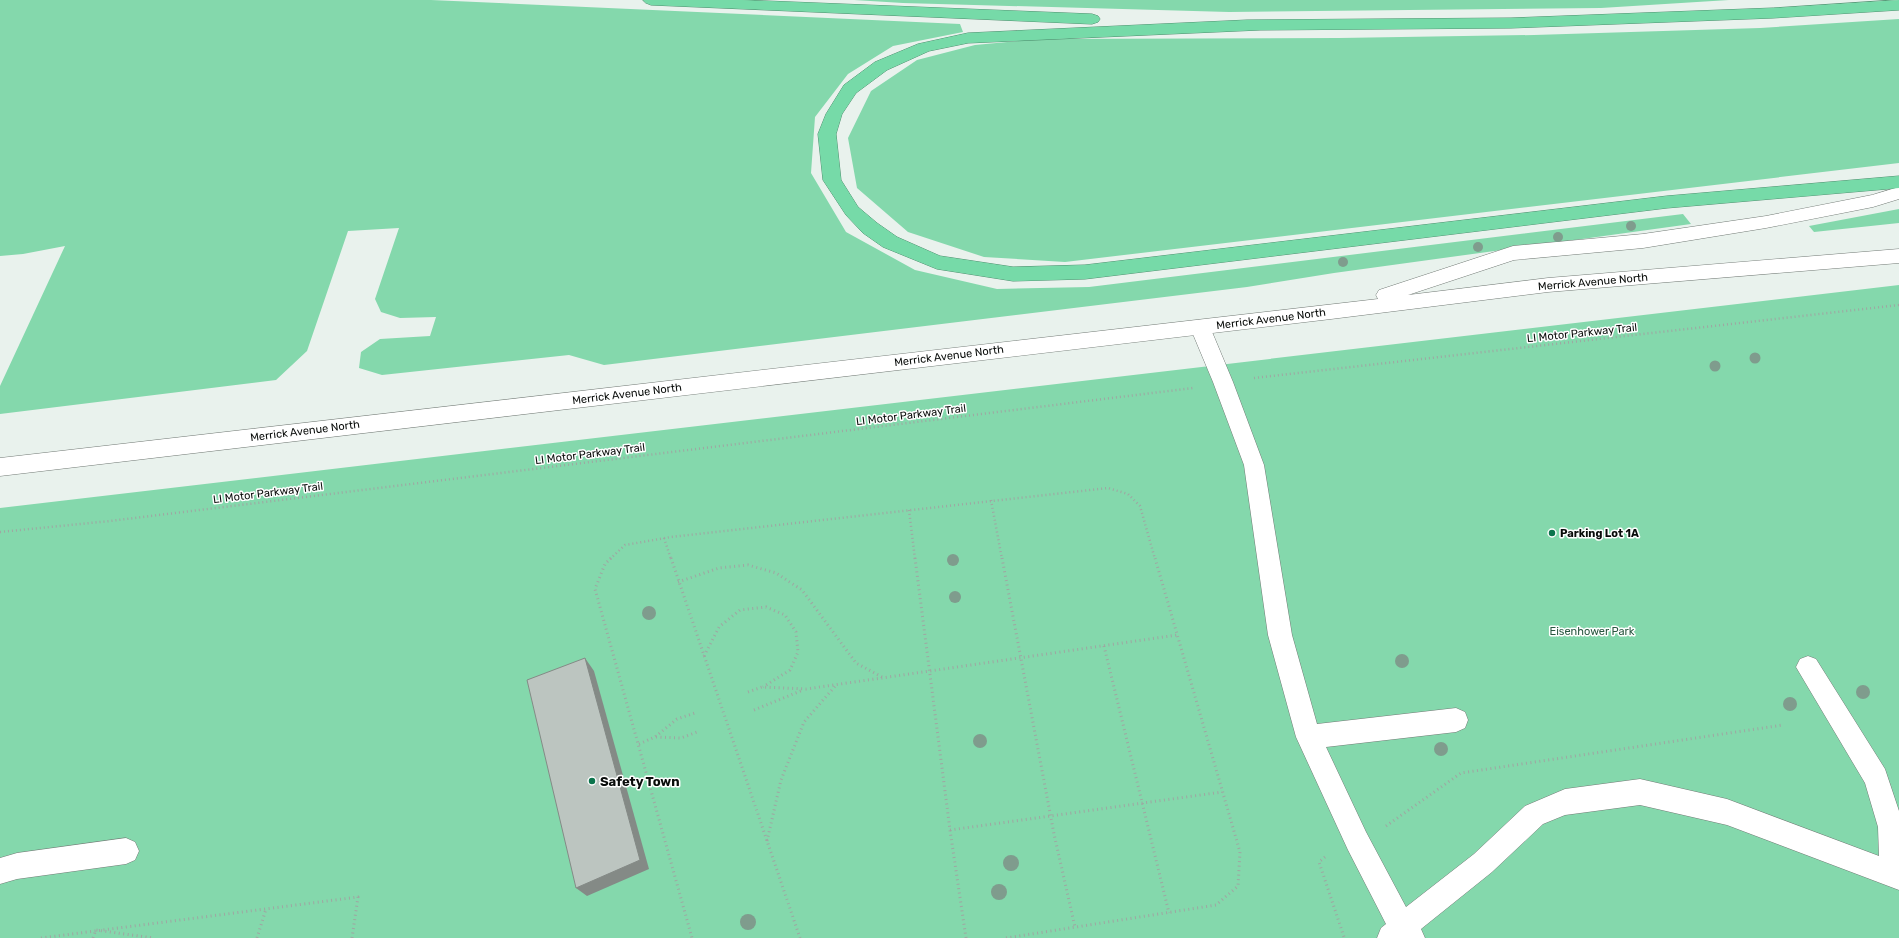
<svg xmlns="http://www.w3.org/2000/svg" width="1899" height="938" font-family="Rubik,sans-serif">
	<rect width="100%" height="100%" fill="#e9f2ed"/>
	<g fill="#84d8ac">
		<path d="M0,0H431L960,24L963,32L893,46L848,74L815,117L811,173L846,232L915,270L997,289L1089,287L1683,214L1691,224L1334,273L1247,287L604,365L569,355L382,375L359,368L361,352L380,339L430,336L436,317L400,318L381,312L375,299L399,228L348,231L307,351L276,380L0,414V386L65,246L23,254L0,256Z"/>
		<path d="M854,0H1729L1601,8L1229,12L903,3Z"/>
		<path d="M1899,19V163L1065,262L984,257L908,232L857,188L848,138L871,91L917,60L975,45L1041,39L1339,38L1534,35L1760,28Z"/>
		<path d="M1899,209V223L1814,232L1809,226Z"/>
		<path d="M1899,285V938H0V508Z"/>
	</g>
	<g fill="none" stroke-linecap="round" stroke-linejoin="round">
		<g stroke="#737b76" stroke-width="1">
			<g id="service">
				<path d="M1200,320L1207,322L1210,327L1233,382L1264,465L1292,635L1317,724L1456,708L1465,712L1468,720L1465,728L1456,732L1326,747L1366,832L1406,907L1474,854L1525,806L1565,789L1640,779L1727,799L1879,856L1878,827L1865,783L1796,667L1800,659L1808,656L1816,659L1885,769L1899,811V890L1727,825L1640,805L1565,815L1543,824L1492,872L1421,929L1425,938H1377L1381,928L1386,924L1348,850L1296,737L1268,635L1244,465L1213,382L1190,327L1193,322Z"/>
				<path d="M126,838L135,842L139,851L135,860L126,864L17,879L0,884V858L17,853Z"/>
			</g>
		</g>
		<g stroke="#737b76" stroke-width="1">
			<path id="secondary" d="M1899,187V199L1873,207L1766,228L1643,248L1514,260L1408,295L1548,278L1899,249V263L1548,292L1331,319L0,476V458L1378,299L1376,295L1379,290L1513,246L1643,234L1766,216L1872,195Z"/>
		</g>
		<g stroke="#509271" stroke-width="1">
			<g id="motorway">
				<path d="M643,0H742L1092,14L1098,16L1100,19L1098,22L1092,24L651,5L646,3Z"/>
				<path d="M1899,0V10L1773,18L1511,28L1260,30L968,43L929,51L887,70L856,93L842,114L836,134L841,180L858,207L877,223L897,237L940,256L1013,267L1085,265L1667,196L1899,176V188L1667,208L1085,279L1013,281L937,269L883,247L863,233L846,215L823,180L818,134L826,114L844,85L875,62L918,44L968,33L1247,20L1511,18L1773,8Z"/>
			</g>
		</g>
		<g stroke="#9fa6a2" stroke-width="2.5" stroke-dasharray="1 3" stroke-linecap="butt">
			<path d="M1254,378L1899,305"/>
			<path d="M991,500L1002,559"/>
			<path d="M909,510L915,559"/>
			<path d="M0,532L110,521L1193,388"/>
			<path d="M664,538L671,559"/>
			<path d="M610,559L625,545L671,537L1108,488L1128,494L1140,506L1155,559"/>
		</g>
		<g stroke="#9fa6a2" stroke-width="3" stroke-dasharray="1 3.5" stroke-linecap="butt">
			<path d="M611,558L605,564L595,589L692,938"/>
			<path d="M671,558L800,938"/>
			<path d="M915,558L950,830L966,938"/>
			<path d="M1002,558L1054,834L1075,927"/>
			<path d="M678,582L719,568L748,565L776,573L802,590L856,663L882,677"/>
			<path d="M1104,646L1169,913"/>
			<path d="M704,656L719,627L740,610L766,607L785,615L796,632L798,652L790,670L763,687"/>
			<path d="M748,692L762,687L806,689L1177,635"/>
			<path d="M754,710L803,690"/>
			<path d="M656,737L681,738L697,732"/>
			<path d="M639,744L655,737L677,719L695,713"/>
			<path d="M1386,826L1461,773L1783,725"/>
			<path d="M950,830L1222,792"/>
			<path d="M767,841L781,780L804,722L837,684"/>
			<path d="M1325,857L1319,862L1344,937"/>
			<path d="M41,938L358,897L352,938"/>
			<path d="M93,938L96,930L153,938"/>
			<path d="M257,938L266,909"/>
			<path d="M1006,938L1216,905L1238,886L1240,852L1155,558"/>
		</g>
		<use href="#service" fill="#fff" fill-rule="evenodd"/>
		<use href="#secondary" fill="#fff" fill-rule="evenodd"/>
		<use href="#motorway" fill="#76daa8" fill-rule="evenodd"/>
	</g>
	<g fill="#7f9c8d">
		<circle cx="1631" cy="226" r="5"/>
		<circle cx="1558" cy="237" r="5"/>
		<circle cx="1478" cy="247" r="5"/>
		<circle cx="1343" cy="262" r="5"/>
		<circle cx="1755" cy="358" r="5.5"/>
		<circle cx="1715" cy="366" r="5.5"/>
		<circle cx="953" cy="560" r="6"/>
		<circle cx="955" cy="597" r="6"/>
		<circle cx="649" cy="613" r="7"/>
		<circle cx="1402" cy="661" r="7"/>
		<circle cx="1863" cy="692" r="7"/>
		<circle cx="1790" cy="704" r="7"/>
		<circle cx="980" cy="741" r="7"/>
		<circle cx="1441" cy="749" r="7"/>
		<circle cx="1011" cy="863" r="8"/>
		<circle cx="999" cy="892" r="8"/>
		<circle cx="748" cy="922" r="8"/>
	</g>
	<path fill="#848a86" d="M585,658L594,671L649,869L587,896L576,888Z"/>
	<path fill="#bcc5c0" stroke="#848a86" d="M585,658L640,860L576,888L527,680Z"/>
	<g fill="#0b744c" stroke="#fff" stroke-width="1.5">
		<circle cx="1552" cy="533" r="4"/>
		<circle cx="592" cy="781" r="4"/>
	</g>
	<g text-anchor="middle" dominant-baseline="central" stroke-width="3" stroke-linejoin="round" paint-order="stroke">
		<g font-size="11" fill="#090c0a" stroke="#fff">
			<text transform="translate(1593 282) rotate(-5)">Merrick Avenue North</text>
			<text transform="translate(1271 319) rotate(-7)">Merrick Avenue North</text>
			<text transform="translate(1582 333) rotate(-6)">LI Motor Parkway Trail</text>
			<text transform="translate(949 356) rotate(-7)">Merrick Avenue North</text>
			<text transform="translate(627 394) rotate(-7)">Merrick Avenue North</text>
			<text transform="translate(911 415) rotate(-7)">LI Motor Parkway Trail</text>
			<text transform="translate(305 431) rotate(-7)">Merrick Avenue North</text>
			<text transform="translate(590 454) rotate(-7)">LI Motor Parkway Trail</text>
			<text transform="translate(268 493) rotate(-7)">LI Motor Parkway Trail</text>
		</g>
		<g font-size="11" font-weight="bold" fill="#090c0a" stroke="#fff" text-anchor="start">
			<text x="1560" y="533">Parking Lot 1A</text>
		</g>
		<g font-size="11" fill="#28563f" stroke="#fff">
			<text x="1592" y="631">Eisenhower Park</text>
		</g>
		<g font-size="13" font-weight="bold" fill="#090c0a" stroke="#fff" text-anchor="start">
			<text x="600" y="781">Safety Town</text>
		</g>
	</g>
</svg>
